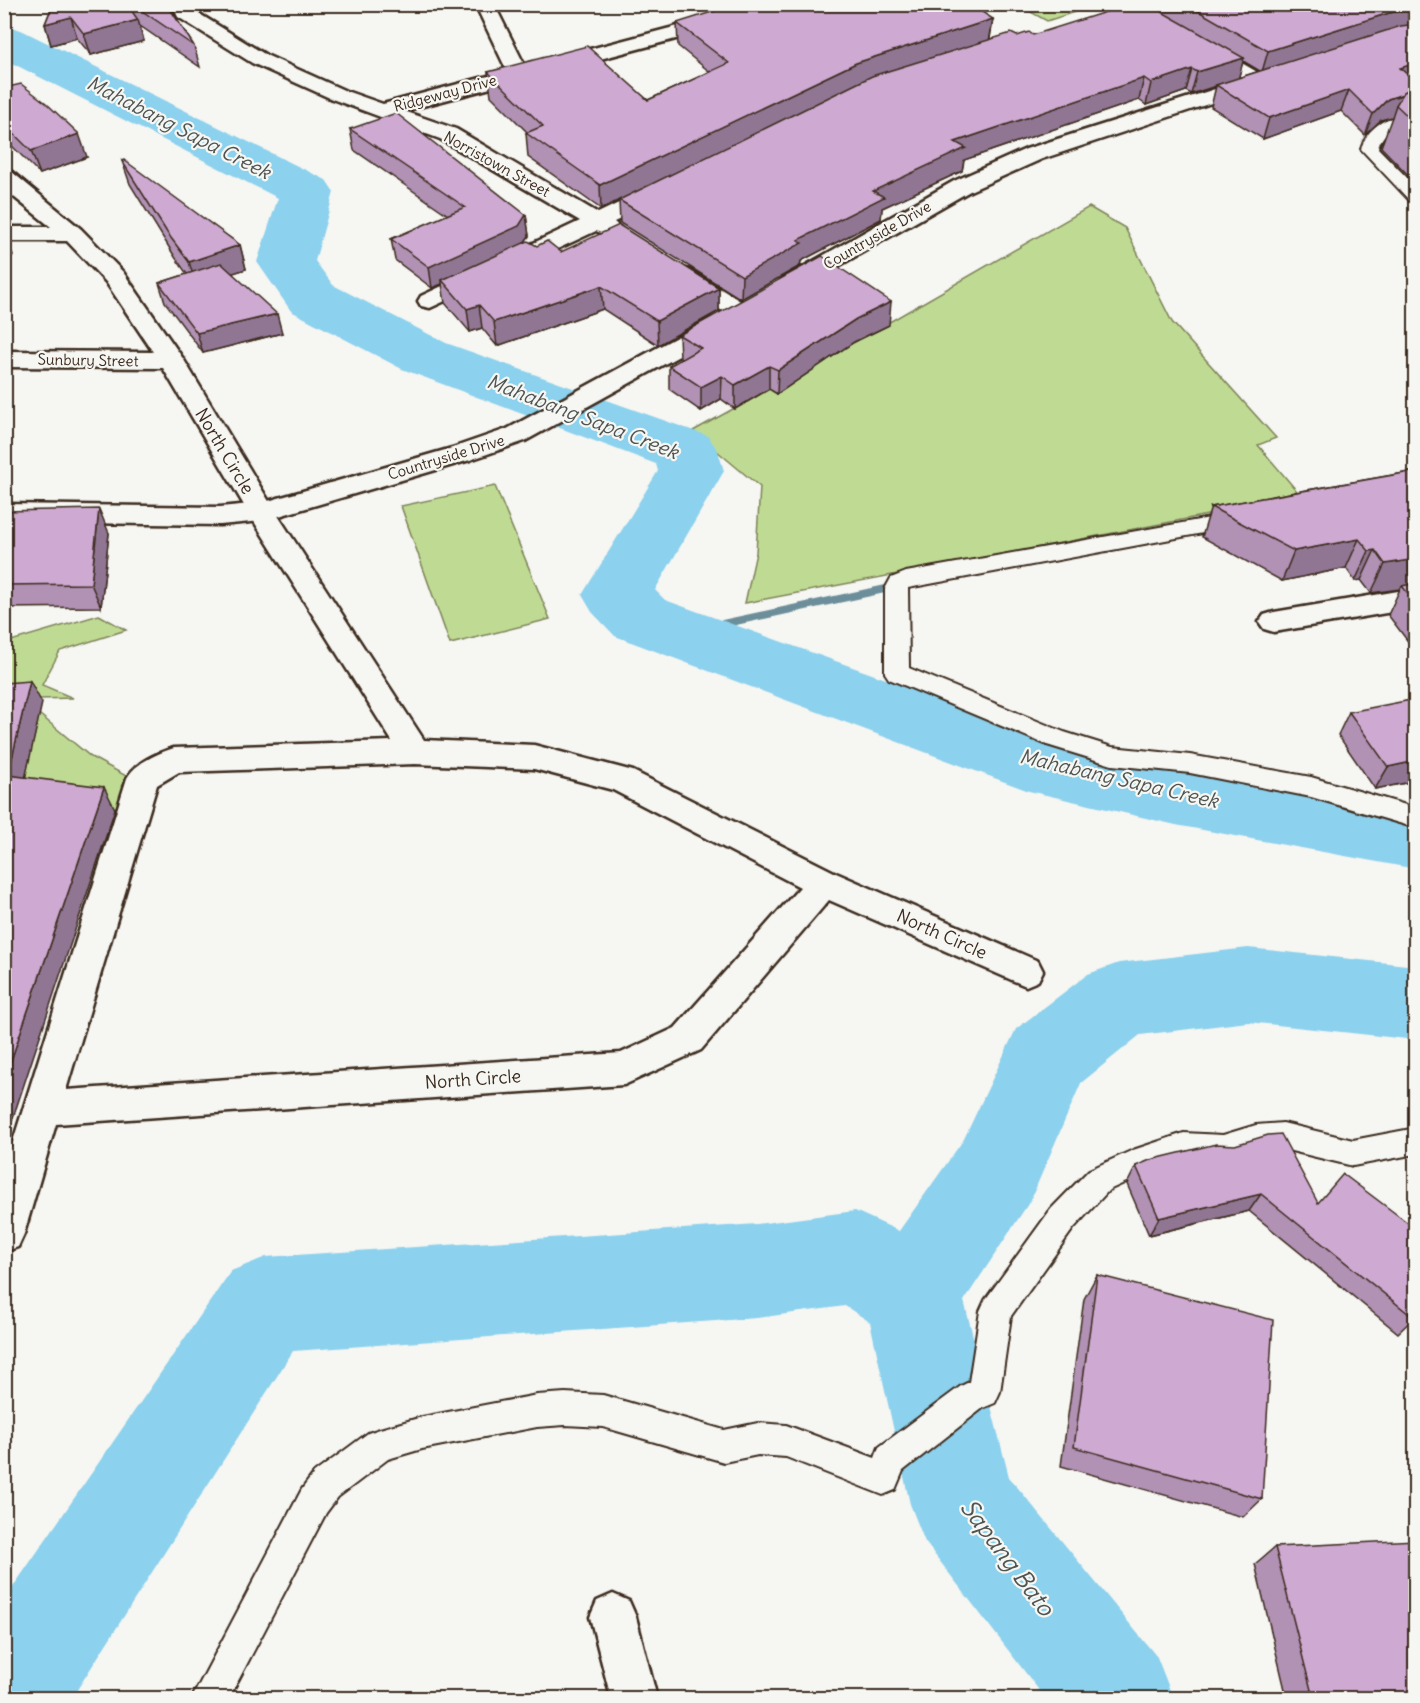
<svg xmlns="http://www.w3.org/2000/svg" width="1420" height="1703" font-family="Delius,sans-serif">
	<rect width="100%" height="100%" fill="#f6f6f2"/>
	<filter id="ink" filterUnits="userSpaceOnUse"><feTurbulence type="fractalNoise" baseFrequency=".0167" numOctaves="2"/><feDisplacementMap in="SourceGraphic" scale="12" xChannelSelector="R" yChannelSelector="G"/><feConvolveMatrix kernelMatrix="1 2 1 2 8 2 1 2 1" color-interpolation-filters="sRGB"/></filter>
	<g filter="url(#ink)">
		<g fill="#bfdb93" stroke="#7d8258" stroke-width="1.5">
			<path d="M1096,5L1047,21L1018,5L1096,4Z"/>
			<path d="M1089,207L1125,228L1172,322L1276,438L1258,445L1302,497L745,603L756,553L760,487L693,431L853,343Z"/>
			<path d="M495,486L550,619L450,644L401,506Z"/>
			<path d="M99,615L126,630L60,651L42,685L73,698L5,700L4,643Z"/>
			<path d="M39,714L91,757L130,778L115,809L21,797Z"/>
		</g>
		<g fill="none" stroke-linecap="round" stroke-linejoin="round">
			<path fill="#6c8e9a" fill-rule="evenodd" d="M904,581L908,582L910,585L908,588L680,637L674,633L680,629Z"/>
			<g fill="#8cd1ed" fill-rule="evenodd">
				<path d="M4,25L21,30L326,180L334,192L315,261L333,285L446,343L708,436L718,451L724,471L655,590L665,600L1037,733L1176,763L1416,805V869L1176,825L1029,791L615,636L592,612L582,595L658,471L656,464L402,369L291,311L257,262L278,198L4,59Z"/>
				<path d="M1248,948L1416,966V1040L1248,1022L1140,1035L1081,1083L1030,1201L964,1301L1009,1477L1157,1657L1173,1698H1045L925,1542L910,1504L870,1322L845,1306L757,1318L293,1351L75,1693L66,1698H4V1600L231,1271L266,1257L757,1224L855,1211L899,1231L964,1139L1016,1029L1088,974L1119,963Z"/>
			</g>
			<g stroke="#3b2a1e" stroke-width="4">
				<g id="service">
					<path d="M1416,112V122C1398,125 1383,130 1378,148L1416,187V202L1410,201L1361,149C1369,123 1390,116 1416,112Z"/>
					<path d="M1238,513L1246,515L1249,520L1246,525L908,588L909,668L1064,732L1112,747L1190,755L1311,777L1416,808V828L1311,797L1190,773L1112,765L1047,745L889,679L885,673V589L891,578L906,572Z"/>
					<path d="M1283,1123L1353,1140L1416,1128V1154L1353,1166L1283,1149L1256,1151L1223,1161L1184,1159L1150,1171L1109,1190L1073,1229L1011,1316L1000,1392L995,1403L983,1408L903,1471L895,1490L883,1495L786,1457L758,1455L724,1462L603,1427L565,1425L537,1427L422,1449L388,1459L338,1497L326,1513L229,1698H192L302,1489L314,1473L368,1433L380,1429L422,1417L537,1395L565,1393L603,1395L724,1430L758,1423L786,1425L875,1458L879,1447L961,1386L969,1382L980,1311L985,1300L1051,1209L1089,1170L1133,1150L1184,1133L1223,1135L1256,1125Z"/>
				</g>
			</g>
			<g stroke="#3b2a1e" stroke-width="5">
				<g id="minor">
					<path d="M172,4H191L193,10L266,55L346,91L383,104L507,71L475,4H494L525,66L762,4H795L793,8L404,111L456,129L598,213L652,187L660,185L668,187L671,192L668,197L614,222L624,231L621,236L613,238L596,231L430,308L421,306L418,301L421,296L580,221L440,139L332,99L252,63L178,17Z"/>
					<path d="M1115,4H1139L1266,77L1269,81L1266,85L1259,87L1252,85L1117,8Z"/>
					<path d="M1369,4H1394L1416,16V30L1371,8Z"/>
					<path d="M4,170L12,172L81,229L123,272L184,360L273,508L424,740L534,745L633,771L836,873L1038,961L1043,971L1038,981L1026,986L1014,981L829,900L701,1050L624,1085L56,1124L24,1234L18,1247L4,1252V1170L127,778C135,763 158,753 174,748L392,741L248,512L163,368L4,367V351L153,352L106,282L67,241H4V227H51L4,189ZM415,764L534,769L613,790L800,887L675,1028L621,1053L66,1090L157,785L179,772Z"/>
					<path d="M682,268L690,270L750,307L753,312L750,317L741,319L732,317L674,280L670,275L674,270Z"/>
					<path d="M1416,588V608L1274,632L1264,629L1259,622L1264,615L1274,612Z"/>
					<path d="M613,1594L629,1601L636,1617L657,1698H611L590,1617L597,1601Z"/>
				</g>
			</g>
			<g stroke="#3b2a1e" stroke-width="5">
				<g id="tertiary">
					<path d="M1256,76L1263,78L1266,82L1263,86L1042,159L970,191L798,289L790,291L782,289L778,284L782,279L954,181L1026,149Z"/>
					<path d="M719,317L728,319L731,324L728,329L525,441L470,460L262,521L220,525L4,522V504L220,507L261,503L452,448L507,429L710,319Z"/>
				</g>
			</g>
			<use href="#service" fill="#f6f6f2" fill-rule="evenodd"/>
			<use href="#minor" fill="#f6f6f2" fill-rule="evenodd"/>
			<use href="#tertiary" fill="#f6f6f2" fill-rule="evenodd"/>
		</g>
		<g fill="#b191b4" stroke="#3b2a1e" stroke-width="1.5" fill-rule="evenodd">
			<path d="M53,4H167L194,46L200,67L140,26L144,41L91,55L77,38L51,45L45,24Z"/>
			<path d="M1158,4H1416V14H1414L1410,25L1416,24V183L1381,147L1392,117L1381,120L1365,135L1341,111L1263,139L1211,107L1216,86L1191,94L1186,91L1146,105L1139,100L964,160L962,171L882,208L881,219L801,261L800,266L741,299L620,223L619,201L601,209L528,157L526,133L527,132L491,96L488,72L648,100L710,72L678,46L677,23L993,19L990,39L1033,35L1157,10ZM1243,61L1260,71L1238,78Z"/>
			<path d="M4,88L87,157L40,174L4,138Z"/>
			<path d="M350,129L526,215L529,236L524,243L719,288V311L658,345L603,309L497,346L482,328L470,332L445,303L442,284L432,288L395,260L391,239L448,215L354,150Z"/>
			<path d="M122,161L240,245L246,269L232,273L282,333L203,353L165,302L159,283L187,274L175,257L130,184Z"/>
			<path d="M889,325L854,342L777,394L769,389L735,409L721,399L701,411L669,389V366L681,359L680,358L679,335Z"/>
			<path d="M1416,471V652L1388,615L1400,589L1371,593L1361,580L1355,581L1346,568L1282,581L1202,537L1211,507Z"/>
			<path d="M4,511L109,533L101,607L4,608Z"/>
			<path d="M1349,712L1416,781L1375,789L1338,735Z"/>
			<path d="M1136,1166L1318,1203L1416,1316L1398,1333L1249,1211L1149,1235L1127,1184Z"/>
			<path d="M1097,1275L1262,1499L1243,1517L1061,1466L1084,1299Z"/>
			<path d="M1275,1547L1416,1698H1287L1255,1564Z"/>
		</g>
		<g fill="#907692" stroke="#3b2a1e" stroke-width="1.5">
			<path d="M1416,8L1409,29L1262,72L1268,51L1389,13Z"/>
			<path d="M71,17L77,38L51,45L45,24Z"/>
			<path d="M993,19L989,42L854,86L601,209L600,185L856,63Z"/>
			<path d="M138,20L144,41L91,55L84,34Z"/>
			<path d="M1244,58L1238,80L1216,85V86L1191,94L1197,72Z"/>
			<path d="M1416,63V82L1400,68Z"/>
			<path d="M1192,69L1186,91L1146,105L1151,83Z"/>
			<path d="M1144,78L1139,100L964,160L962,171L882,208L881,219L801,261L800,266L741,299L742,276L873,191L955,142Z"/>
			<path d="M1349,90L1341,111L1263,139L1269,118Z"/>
			<path d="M1416,91L1396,105L1392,117L1381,120L1365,135L1373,114L1388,99Z"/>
			<path d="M79,134L87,157L40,174L31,151Z"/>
			<path d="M526,215L529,236L521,247L442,280V284L432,288L429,267Z"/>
			<path d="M4,234L13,255L4,268Z"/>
			<path d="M240,245L246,269L196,285L189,262Z"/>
			<path d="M601,286L603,309L497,346L494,322Z"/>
			<path d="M719,288V311L658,345L657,321Z"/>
			<path d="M891,302L889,325L854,342L777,394L778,370L856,319Z"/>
			<path d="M479,305L482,328L470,332L467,309Z"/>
			<path d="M277,314L282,333L203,353L197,333Z"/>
			<path d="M769,366V389L735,409V385Z"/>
			<path d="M722,376L721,399L701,411V387Z"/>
			<path d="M99,509L109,533L101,607L91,584Z"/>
			<path d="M1359,539L1346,568L1282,581L1294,551Z"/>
			<path d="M1375,550L1361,580L1355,581L1369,551Z"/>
			<path d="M1416,559V587L1402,586L1400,589L1371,593L1385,564Z"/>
			<path d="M30,681L42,703L21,797L8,775Z"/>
			<path d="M1416,761V781L1375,789L1388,767Z"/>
			<path d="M104,787L115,809L4,1145V1081Z"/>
			<path d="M1261,1194L1249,1211L1149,1235L1159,1218Z"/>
		</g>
		<g fill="#cea9d1" stroke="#3b2a1e" stroke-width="1.5">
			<path d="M53,4H127L138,20L84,34L71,17L45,24Z"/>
			<path d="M132,4H167L194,46Z"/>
			<path d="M737,4H970L993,19L856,63L600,185L526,133L543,126L488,72L587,46L648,100L729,63L677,23Z"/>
			<path d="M1131,4H1148L1244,58L1197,72L1192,69L1151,83L1144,78L955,142L966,148L873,191L884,197L798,240L802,243L742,276L619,200L872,76L1011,33L1017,36L1029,32L1033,35Z"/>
			<path d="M1186,4H1409L1416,8L1389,13L1268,51Z"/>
			<path d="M1416,24V63L1400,68L1416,82V86L1404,92L1403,94L1388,99L1373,114L1349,90L1269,118L1216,85L1401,26Z"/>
			<path d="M21,84L46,103L79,134L31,151L4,124V88Z"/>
			<path d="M1416,86V124L1396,105L1404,92Z"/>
			<path d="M396,113L526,215L519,226L429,267L391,239L465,207L350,129Z"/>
			<path d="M124,160L240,245L189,262L168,234L122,161Z"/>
			<path d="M619,225L719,288L657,321L601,286L494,322L479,305L467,309L442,280L528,241L537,246L547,241L561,252Z"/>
			<path d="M822,256L891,302L856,319L778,370L769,366L735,385L722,376L701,387L669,366L701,348L679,335Z"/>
			<path d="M221,263L277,314L197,333L159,283Z"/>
			<path d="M1416,471V559L1385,564L1375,550L1369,551L1359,539L1294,551L1211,507Z"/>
			<path d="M99,509L91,584L4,585V511Z"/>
			<path d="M1416,583V603L1402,586Z"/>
			<path d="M30,681L8,775L104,787L4,1081V683Z"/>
			<path d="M1416,699V761L1388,767L1349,712Z"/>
			<path d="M1281,1134L1318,1203L1343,1174L1416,1229V1316L1414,1318L1261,1194L1159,1218L1136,1166L1150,1160L1216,1144L1235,1145L1268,1135Z"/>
			<path d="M1097,1275L1273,1320L1262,1499L1074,1447Z"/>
			<path d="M1416,1540V1698H1313L1275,1547Z"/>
		</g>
	</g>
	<g text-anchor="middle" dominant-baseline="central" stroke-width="4.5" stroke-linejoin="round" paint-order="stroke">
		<g font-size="15" fill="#3b2a1e" stroke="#f6f6f2">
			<text transform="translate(445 93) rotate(-15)">Ridgeway Drive</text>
			<text transform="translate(497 164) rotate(29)">Norristown Street</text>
			<text transform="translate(877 235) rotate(-30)">Countryside Drive</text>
			<text transform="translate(88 360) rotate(1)">Sunbury Street</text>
			<text transform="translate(446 457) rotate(-17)">Countryside Drive</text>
		</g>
		<g font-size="18" fill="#3b2a1e" stroke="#f6f6f2">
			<text transform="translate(225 451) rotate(59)">North Circle</text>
			<text transform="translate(942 934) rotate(24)">North Circle</text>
			<text transform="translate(473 1079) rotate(-4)">North Circle</text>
		</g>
		<g font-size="20" font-style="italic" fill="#4f5452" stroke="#f6f6f2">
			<text transform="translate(179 127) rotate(27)">Mahabang Sapa Creek</text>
			<text transform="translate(583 416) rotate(21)">Mahabang Sapa Creek</text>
			<text transform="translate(1119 778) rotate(13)">Mahabang Sapa Creek</text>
		</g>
		<g font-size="24" font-style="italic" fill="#4f5452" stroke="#f6f6f2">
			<text transform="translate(1008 1557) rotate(53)">Sapang Bato</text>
		</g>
	</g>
	<rect width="1420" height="1703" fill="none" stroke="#f6f6f2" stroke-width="24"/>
	<rect x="12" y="12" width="1396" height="1679" fill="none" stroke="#3b2a1e" stroke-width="2" filter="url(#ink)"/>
</svg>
